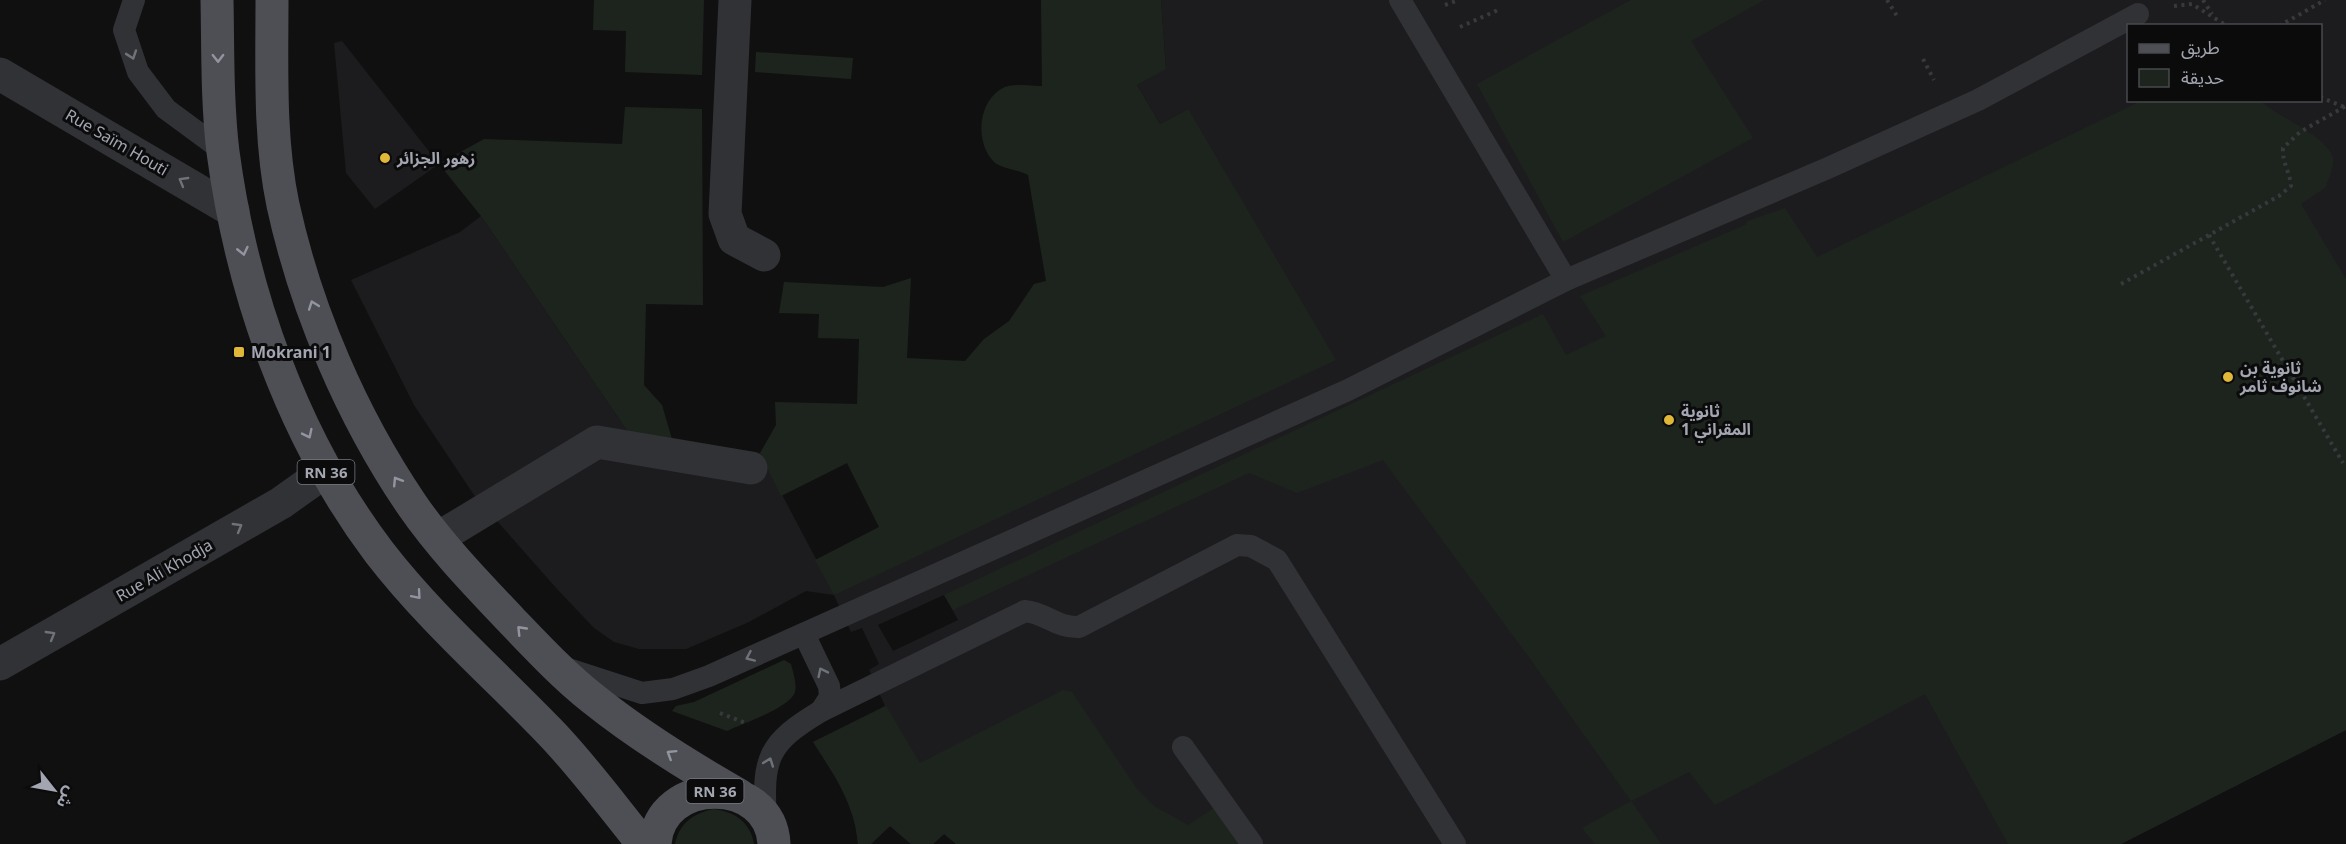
<svg xmlns="http://www.w3.org/2000/svg" width="2346" height="844" font-family="'Noto Sans','Noto Sans Arabic',sans-serif">
	<rect width="100%" height="100%" fill="#101011"/>
	<g fill="#1c1c1e" fill-rule="evenodd">
		<path d="M1161,0H2346V730L2121,844H956L944,834L933,844H911L890,826L871,844H858L855,822L844,791L813,742L885,706L869,670L879,664L862,628L851,632L834,595L806,591L749,622L686,649H639L614,642L594,628L557,589L474,495L414,405L351,280L460,232L481,216L628,432L760,453L835,595L1188,109L1160,124L1137,85L1166,68ZM2128,26H2320V100H2128ZM944,595L958,620L893,651L878,625Z"/>
		<path d="M342,41L439,164L375,209L346,173L334,43Z"/>
	</g>
	<g fill="#1d241e">
		<path d="M594,0H704L702,75L625,72L626,31L593,30Z"/>
		<path d="M1041,0H1161L1166,69L1137,85L1160,124L1188,109L1336,360L834,595L815,560L879,527L847,463L781,496L760,453L776,425L775,402L857,404L859,339L818,338L819,314L779,313L784,282L883,287L911,278L907,358L965,361L984,339L1009,321L1034,284L1046,281L1028,175C1019,170 1000,168 994,162C974,142 978,99 1005,87C1014,83 1032,86 1042,86Z"/>
		<path d="M1631,0H1764L1691,41L1753,138L1563,242L1477,84Z"/>
		<path d="M756,52L853,58L851,79L755,72Z"/>
		<path d="M2143,100L2261,101C2278,118 2329,136 2333,159C2334,168 2328,179 2326,187L2301,204L2346,279V730L2121,844H2008L1925,694L1715,805L1689,772L1631,801L1661,844H1595L1582,828L1631,801L1531,660L1383,460L1297,493L1249,473L953,610L944,595L1543,314L1566,355L1606,336L1580,296L1745,225L1748,221L1785,208L1817,257Z"/>
		<path d="M625,107L702,109L703,305L646,304L644,385L662,405L672,439L628,432L481,216L439,164L484,139L622,144Z"/>
		<path d="M784,660L791,664C793,672 797,683 795,692C790,708 743,723 727,731L672,711L676,706L694,702Z"/>
		<path d="M1063,690L1072,692L1137,789L1154,806L1188,825L1214,808L1241,844H956L944,834L933,844H911L890,826L871,844H858C855,805 834,774 813,742L886,706L920,763Z"/>
		<path d="M714,809C735,812 750,822 754,844H675C679,823 694,813 714,809Z"/>
	</g>
	<g fill="none" stroke-linecap="round" stroke-linejoin="round">
		<g stroke="#38393d" stroke-width="4" stroke-dasharray="3 4.5" stroke-linecap="butt">
			<path d="M1887,0L1897,16"/>
			<path d="M2203,0L2212,14"/>
			<path d="M1445,5L1459,0"/>
			<path d="M2174,6L2192,4L2227,26"/>
			<path d="M2279,26L2325,0"/>
			<path d="M1460,27L1498,10"/>
			<path d="M1923,59L1934,80"/>
			<path d="M2320,97L2344,107"/>
			<path d="M2209,235L2343,463"/>
			<path d="M2121,284L2279,196L2291,186C2290,172 2282,163 2283,148L2300,132L2346,106"/>
			<path d="M720,713L748,724"/>
		</g>
		<g stroke="#313236" stroke-width="22">
			<path d="M134,0L124,30L138,72L166,109L223,151"/>
			<path d="M1400,0L1566,280"/>
			<path d="M804,634L829,686L830,697L821,711"/>
			<path d="M565,668L642,693L673,689L709,676L1348,390L1566,280L1828,168L1978,100L2138,14"/>
			<path d="M1183,747L1252,844"/>
			<path d="M766,820C762,757 768,743 821,711L1025,611C1046,613 1056,628 1079,627L1237,545L1251,546L1277,560L1455,844"/>
		</g>
		<g stroke="#313236" stroke-width="33">
			<path d="M735,0L725,214L734,239L764,255"/>
			<path d="M0,74L233,211"/>
			<path d="M438,538L597,442L751,468"/>
			<path d="M0,664L281,503L326,471"/>
		</g>
		<g stroke="#4e4f55" stroke-width="33">
			<path d="M217,0C218,51 217,102 223,152C242,294 293,438 379,552C429,617 492,672 549,731C583,766 612,806 643,844"/>
			<path d="M272,0C272,67 269,139 283,205C306,310 352,417 412,505C441,547 476,583 511,620C537,647 563,675 592,698C638,735 688,766 739,795"/>
			<path d="M655,844C659,775 771,775 774,844"/>
		</g>
	</g>
	<defs><path id="oneway-chevron" d="M-2-3.5L2.5 0L-2 3.5" fill="none" stroke-width="1.6" stroke-linecap="round" stroke-linejoin="round" transform="scale(1.5)"/></defs>
	<g stroke="#70727a">
		<use href="#oneway-chevron" transform="translate(132 55) rotate(71)"/>
		<use href="#oneway-chevron" transform="translate(183 181) rotate(-150)"/>
		<use href="#oneway-chevron" transform="translate(238 527) rotate(-30)"/>
		<use href="#oneway-chevron" transform="translate(51 635) rotate(-30)"/>
		<use href="#oneway-chevron" transform="translate(750 657) rotate(156)"/>
		<use href="#oneway-chevron" transform="translate(822 672) rotate(-116)"/>
		<use href="#oneway-chevron" transform="translate(769 762) rotate(-70)"/>
	</g>
	<g stroke="#92959f">
		<use href="#oneway-chevron" transform="translate(218 58) rotate(89)"/>
		<use href="#oneway-chevron" transform="translate(243 251) rotate(77)"/>
		<use href="#oneway-chevron" transform="translate(313 305) rotate(-110)"/>
		<use href="#oneway-chevron" transform="translate(308 434) rotate(64)"/>
		<use href="#oneway-chevron" transform="translate(397 481) rotate(-122)"/>
		<use href="#oneway-chevron" transform="translate(417 595) rotate(49)"/>
		<use href="#oneway-chevron" transform="translate(521 630) rotate(-134)"/>
		<use href="#oneway-chevron" transform="translate(671 754) rotate(-148)"/>
	</g>
	<g fill="#e0b739" stroke="#0b0b0c" stroke-width="2">
		<circle cx="385" cy="158" r="6"/>
		<rect x="233" y="346" width="12" height="12" rx="3"/>
		<circle cx="2228" cy="377" r="6"/>
		<circle cx="1669" cy="420" r="6"/>
	</g>
	<g text-anchor="middle" dominant-baseline="central" stroke-width="6" stroke-linejoin="round" paint-order="stroke">
		<g fill="#0b0b0c" stroke="#757880" stroke-width="1.5">
			<rect x="297.5" y="460" width="57" height="24" rx="4.5"/>
			<rect x="686.5" y="779" width="57" height="24" rx="4.5"/>
		</g>
		<g font-size="15" font-weight="bold" fill="#a3a6b1">
			<text x="326" y="472">RN 36</text>
			<text x="715" y="791">RN 36</text>
		</g>
		<g font-size="16" fill="#a3a6b1" stroke="#0b0b0c">
			<text transform="translate(117 142) rotate(30)">Rue Saïm Houti</text>
			<text transform="translate(164 570) rotate(-30)">Rue Ali Khodja</text>
		</g>
		<g font-size="16" font-weight="bold" fill="#a3a6b1" stroke="#0b0b0c" text-anchor="start">
			<text x="397" y="158">زهور الجزائر</text>
			<text x="251" y="352">Mokrani 1</text>
			<text x="2240" y="368">ثانوية بن<tspan x="2240" dy="18">شانوف ثامر</tspan></text>
			<text x="1681" y="411">ثانوية<tspan x="1681" dy="18">المقراني 1</tspan></text>
		</g>
	</g>
	<rect x="2127" y="24" width="195" height="78" fill="#0b0b0c" stroke="#48494e" stroke-width="1.5"/>
	<rect x="2139" y="44" width="30" height="9" fill="#4e4f55" stroke="#48494e" stroke-width="1.5"/>
	<text x="2181" y="54" font-size="18" fill="#a3a6b1">طريق</text>
	<rect x="2139" y="69" width="30" height="18" fill="#1d241e" stroke="#48494e" stroke-width="1.5"/>
	<text x="2181" y="84" font-size="18" fill="#a3a6b1">حديقة</text>
	<g transform="translate(54 790) rotate(121)" stroke="#0b0b0c" stroke-width="4.5" paint-order="stroke">
	<path d="M0-4.5L10 22L0 15L-10 22Z" fill="#a3a6b1"/>
	<text y="-9" font-size="16" font-weight="bold" text-anchor="middle" fill="#a3a6b1">ش</text>
	</g>
</svg>
